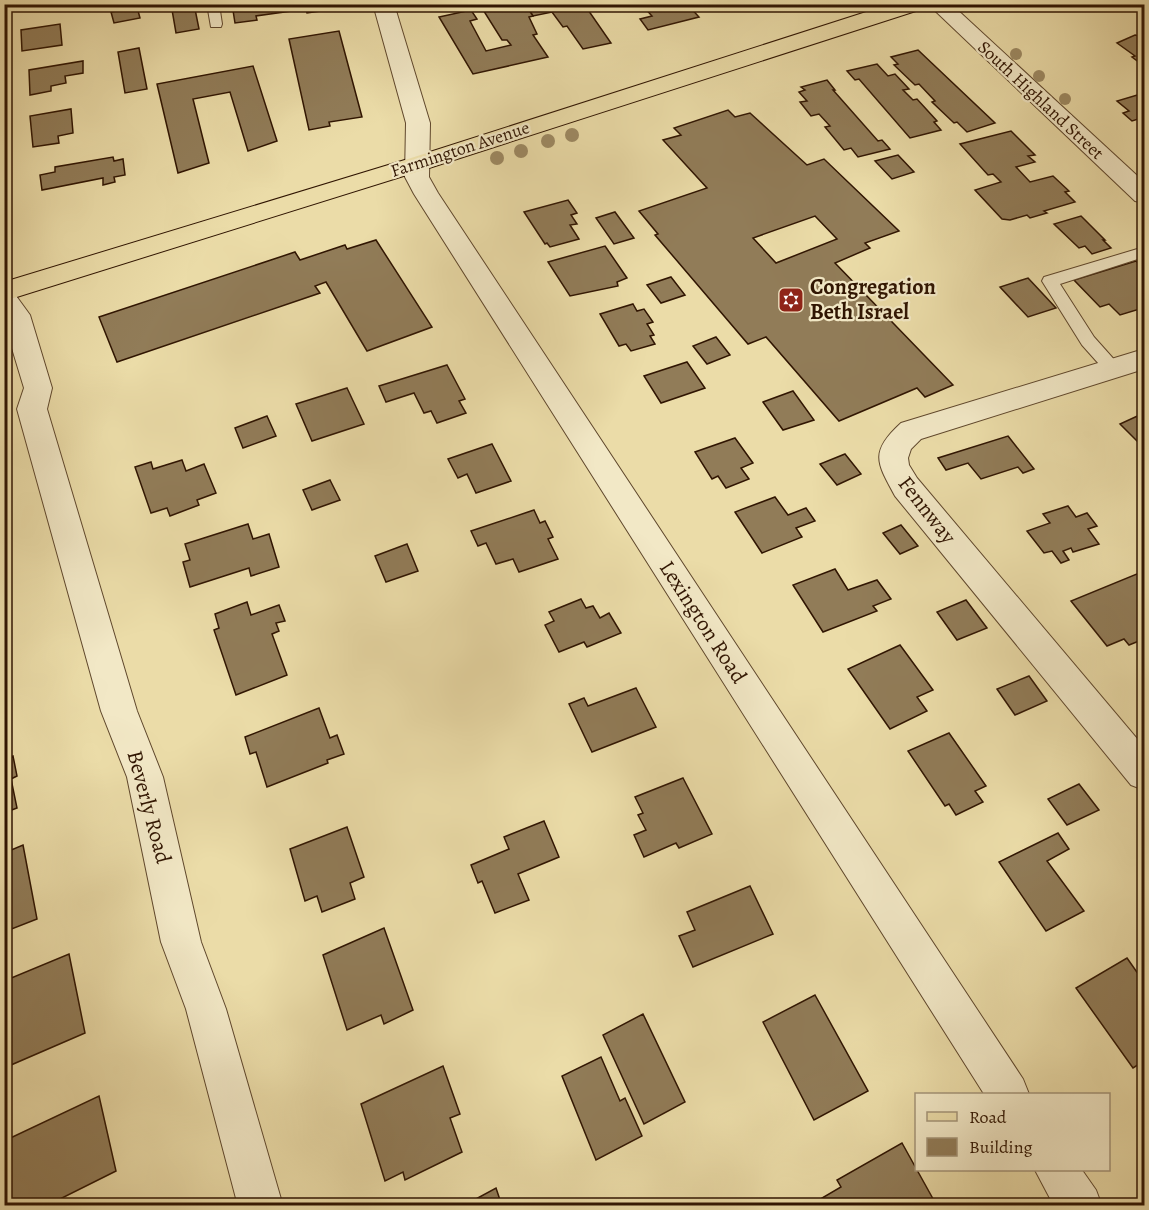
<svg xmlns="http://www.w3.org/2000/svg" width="1149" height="1210" font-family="Alegreya,serif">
	<rect width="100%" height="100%" fill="#ebdca8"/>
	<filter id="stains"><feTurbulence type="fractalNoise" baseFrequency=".00333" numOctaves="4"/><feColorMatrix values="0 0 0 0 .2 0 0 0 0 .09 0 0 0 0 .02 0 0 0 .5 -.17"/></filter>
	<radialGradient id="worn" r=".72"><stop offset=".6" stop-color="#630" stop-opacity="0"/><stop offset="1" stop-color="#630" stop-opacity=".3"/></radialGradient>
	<g fill="#917c58" stroke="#301502" stroke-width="1.5" fill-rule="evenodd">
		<path d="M24,4H68L24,10Z"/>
		<path d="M171,4H194L199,29L176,33Z"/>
		<path d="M232,4H326L327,10L307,13L306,9L256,16L257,20L235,23Z"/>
		<path d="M525,4H584L611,43L583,49L567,26L563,27L552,12L533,16Z"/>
		<path d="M525,4L533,16L529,17L537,34L533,35L548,57L473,74L439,17L471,10L477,19L470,21L486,51L511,45L507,40H502L480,5Z"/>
		<path d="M641,4H687L699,17L648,30L640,19L652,16Z"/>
		<path d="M137,7L140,18L114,23L111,12Z"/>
		<path d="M60,24L62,45L22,51L21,30Z"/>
		<path d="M339,31L362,117L329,122L330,126L309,130L289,39Z"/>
		<path d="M1135,35L1144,37V66L1132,57L1135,56L1117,43Z"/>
		<path d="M139,48L147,89L125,93L118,52Z"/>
		<path d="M918,50L937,68L995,123L967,132L957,122L954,123L932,102L935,101L919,84L915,85L894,65L898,64L891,57Z"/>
		<path d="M83,61V73L65,76L66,83L51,86V91L30,95L29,70Z"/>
		<path d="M877,64L888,76L895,74L909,89L903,90L913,100L917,99L937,121L934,122L941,130L910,138L859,79L855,80L847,71Z"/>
		<path d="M253,66L277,141L248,151L230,92L193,99L209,163L178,173L157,84Z"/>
		<path d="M827,80L835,90H833L878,141L882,140L890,149L858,157L851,148L844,150L825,127L830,126L819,114L811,116L800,102L807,101L799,92L805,90L801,87Z"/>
		<path d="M1144,93V125L1138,119L1132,121L1123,113L1129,111L1117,101Z"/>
		<path d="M71,109L73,133L58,136L59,143L33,147L30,116Z"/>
		<path d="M728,110L735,117L750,113L807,165L824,159L899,231L865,243L870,248L835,263L953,385L925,397L917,388L839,421L766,337L748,344L655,235L658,234L639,211L707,188L663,140L681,135L674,128ZM815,216L837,239L776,263L753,238Z"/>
		<path d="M1011,131L1035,155L1028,156L1035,162L1016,167L1030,182L1053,176L1069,191L1065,192L1075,202L1044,211L1047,213L1030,218L1027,215L1010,220L1002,219L975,190L1001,182L993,174L988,175L960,144Z"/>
		<path d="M898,155L914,172L892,179L875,161Z"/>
		<path d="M113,157L114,161L123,159L125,175L114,177L115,182L103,185V178L42,190L40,175L55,172V167Z"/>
		<path d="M568,200L577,213L571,215L577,224L570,225L579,239L550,247L547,243L545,244L524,212Z"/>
		<path d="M615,212L634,238L614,244L596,218Z"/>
		<path d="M1081,216L1105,240H1103L1111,248L1092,254L1085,246L1079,248L1054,224Z"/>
		<path d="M376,240L432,327L367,351L326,282L315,286L320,293L117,362L99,317L295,252L300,260L345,245L347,249Z"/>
		<path d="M605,246L627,278L617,282L618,286L570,296L548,262Z"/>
		<path d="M1136,261L1144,269L1143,308L1120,315L1109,304L1100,307L1074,280Z"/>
		<path d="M671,277L685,295L661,303L647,285Z"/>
		<path d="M1028,278L1056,308L1028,317L1000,287Z"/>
		<path d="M633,304L637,311L644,309L653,322L647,324L654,335L650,336L655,344L631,351L626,344L619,346L600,314Z"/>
		<path d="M716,337L730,355L707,364L693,346Z"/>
		<path d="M687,362L705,388L661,403L644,376Z"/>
		<path d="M447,365L465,399L459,401L466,413L437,423L431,411L424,413L414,393L386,402L379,386Z"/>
		<path d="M347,388L364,424L312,441L296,404Z"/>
		<path d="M793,391L814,420L783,430L763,402Z"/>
		<path d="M1144,413V448L1120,424Z"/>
		<path d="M267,416L276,436L243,448L235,428Z"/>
		<path d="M1008,436L1034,469L1023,473L1018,467L981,479L968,463L946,470L938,458Z"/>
		<path d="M735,438L753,463L741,468L749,479L726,488L718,476L712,479L695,452Z"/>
		<path d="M492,444L511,481L476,493L467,474L458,478L448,459Z"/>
		<path d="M845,454L861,474L837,485L820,464Z"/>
		<path d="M182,460L186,471L204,464L216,493L197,500L199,505L170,516L167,508L151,513L135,467L151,462L153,469Z"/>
		<path d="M330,480L340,500L312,510L303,490Z"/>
		<path d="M775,497L788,515L806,508L815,521L796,528L802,537L762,553L735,512Z"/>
		<path d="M1068,506L1076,517L1087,513L1097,526L1088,529L1099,544L1073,552L1071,548L1063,551L1069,560L1061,563L1052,551L1044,553L1027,531L1050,523L1043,514Z"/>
		<path d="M534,510L540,523L545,521L553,537L548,539L558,559L519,572L513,559L496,564L486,543L478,546L471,531Z"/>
		<path d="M248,524L253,539L269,534L279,567L251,576L249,568L190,587L183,562L190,560L185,544Z"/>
		<path d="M901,525L918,546L900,554L883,533Z"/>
		<path d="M407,544L418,571L386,582L375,556Z"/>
		<path d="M835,569L848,590L877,580L891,599L873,606L877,611L823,632L793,585Z"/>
		<path d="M1144,571V639L1129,645L1124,639L1107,646L1071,601Z"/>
		<path d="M581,599L586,608L593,606L600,618L609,613L621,633L587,647L584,642L559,652L545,625L554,621L549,612Z"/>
		<path d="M966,600L987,628L957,640L937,612Z"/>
		<path d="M247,602L251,615L279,605L285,621L276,623L279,631L272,634L287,675L236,695L214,630L219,628L215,614Z"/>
		<path d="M900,645L933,690L917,697L927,711L890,729L848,669Z"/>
		<path d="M1029,676L1047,701L1015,715L997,689Z"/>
		<path d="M636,688L656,727L592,752L569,704L584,698L588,706Z"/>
		<path d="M319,708L330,738L337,735L344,754L327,760L328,763L267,787L256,752L250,754L245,737Z"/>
		<path d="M949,733L986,786L975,791L983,802L956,815L949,804L945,806L908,751Z"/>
		<path d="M4,751L6,759L13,756L17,776L11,779L17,808L4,813Z"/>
		<path d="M683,778L712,834L679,848L676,843L644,857L634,835L646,830L638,815L643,813L635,797Z"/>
		<path d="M1079,784L1099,810L1067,825L1048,799Z"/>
		<path d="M544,821L559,857L518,874L529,900L495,913L482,881L478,883L471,865L509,849L504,837Z"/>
		<path d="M347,827L364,877L350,883L355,899L322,912L317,896L305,901L290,849Z"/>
		<path d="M1058,833L1069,849L1047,861L1084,911L1046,931L999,862Z"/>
		<path d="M23,845L37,919L4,932V853Z"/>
		<path d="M750,886L773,934L693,967L679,936L695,930L687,912Z"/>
		<path d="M384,928L413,1010L384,1024L381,1015L347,1030L323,955Z"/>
		<path d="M69,954L85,1033L4,1068V981Z"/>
		<path d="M1127,958L1141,978L1144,976V1061L1133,1068L1076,988Z"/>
		<path d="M815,995L868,1091L814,1120L763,1022Z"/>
		<path d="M643,1014L685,1102L644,1124L603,1035Z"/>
		<path d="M601,1057L620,1101L625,1098L642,1136L596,1160L562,1076Z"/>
		<path d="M443,1066L460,1114L450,1118L462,1152L405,1180L403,1172L385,1181L361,1104Z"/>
		<path d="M99,1096L116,1171L46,1206H4V1141Z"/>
		<path d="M902,1143L937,1206H826L822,1198L841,1187L837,1180Z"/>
		<path d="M496,1188L502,1206H463Z"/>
	</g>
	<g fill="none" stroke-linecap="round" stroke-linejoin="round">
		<g stroke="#5f472c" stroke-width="2">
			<g id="service">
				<path d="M207,4H219L222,24L221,27H211Z"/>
				<path d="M1144,247V257L1060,284L1094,337L1119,365L1121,369L1119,373H1107L1082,345L1042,281L1044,277Z"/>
			</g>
		</g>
		<g stroke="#5f472c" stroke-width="2">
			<g id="minor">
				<path d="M373,4H394L430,123L429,177L438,193L1023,1079L1029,1094H984L414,194L405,177L406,123Z"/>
				<path d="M928,4H951L1144,182V203L1135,201Z"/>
				<path d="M4,291L14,293L30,315L52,388L47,409L137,711L163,777L201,942L226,1009L283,1206H238L186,1009L161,942L127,777L101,711L17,409L24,388L4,322Z"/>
				<path d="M1144,349V369L921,439L911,449L908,458L909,465L917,478L1144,747V790L1131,785L895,496C877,463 869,452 901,423Z"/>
				<path d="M1035,1170H1082L1096,1190L1102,1206H1054Z"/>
			</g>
		</g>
		<g stroke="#301502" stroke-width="2">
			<path id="primary" d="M891,4H924L922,9L426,169L4,301V282L408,159Z"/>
		</g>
		<use href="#service" fill="#f2e8c6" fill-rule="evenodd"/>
		<use href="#minor" fill="#f2e8c6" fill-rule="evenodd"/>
		<use href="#primary" fill="#ebdca8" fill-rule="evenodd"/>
	</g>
	<g fill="#9d8a63">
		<circle cx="1016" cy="54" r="6"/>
		<circle cx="1039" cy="76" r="6"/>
		<circle cx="1065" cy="99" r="6"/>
		<circle cx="572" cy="135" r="7"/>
		<circle cx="548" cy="141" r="7"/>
		<circle cx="521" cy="151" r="7"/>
		<circle cx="497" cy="158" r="7"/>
	</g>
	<defs>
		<g id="synagogue-square" transform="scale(1.35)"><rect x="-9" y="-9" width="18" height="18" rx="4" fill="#8f2418" stroke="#f2e8c6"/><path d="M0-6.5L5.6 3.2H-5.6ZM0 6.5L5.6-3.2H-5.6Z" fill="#fff"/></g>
	</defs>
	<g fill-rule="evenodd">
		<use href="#synagogue-square" x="791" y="300"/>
	</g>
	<g text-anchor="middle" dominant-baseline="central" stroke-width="4.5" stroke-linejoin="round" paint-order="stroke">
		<g font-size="18" fill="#301502" stroke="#f2e8c6">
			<text transform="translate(1041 100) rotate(43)">South Highland Street</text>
			<text transform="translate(460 149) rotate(-18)">Farmington Avenue</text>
		</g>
		<g font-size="22" font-weight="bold" fill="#301502" stroke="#f2e8c6" text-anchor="start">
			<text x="810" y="287">Congregation<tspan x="810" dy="25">Beth Israel</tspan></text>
		</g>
		<g font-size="22" fill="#301502" stroke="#f2e8c6">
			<text transform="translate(927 510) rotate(52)">Fennway</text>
			<text transform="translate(703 622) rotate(57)">Lexington Road</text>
			<text transform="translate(149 807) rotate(75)">Beverly Road</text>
		</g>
	</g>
	<rect width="1149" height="1210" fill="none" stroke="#ebdca8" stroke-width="24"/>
	<rect x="6" y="6" width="1137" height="1198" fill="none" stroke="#301502" stroke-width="3"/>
	<rect x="12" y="12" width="1125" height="1186" fill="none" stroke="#301502" stroke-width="1.5"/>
	<rect x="915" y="1093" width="195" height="78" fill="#f2e8c6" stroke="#a49478" stroke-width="1.5"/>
	<rect x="927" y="1112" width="30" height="9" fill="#ebdca8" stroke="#a49478" stroke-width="1.5"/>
	<text x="969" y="1123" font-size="18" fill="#301502">Road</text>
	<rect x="927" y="1138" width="30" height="18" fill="#917c58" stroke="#a49478" stroke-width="1.5"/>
	<text x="969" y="1153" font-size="18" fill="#301502">Building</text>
	<rect width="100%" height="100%" filter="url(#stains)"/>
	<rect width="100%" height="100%" fill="url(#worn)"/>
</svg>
